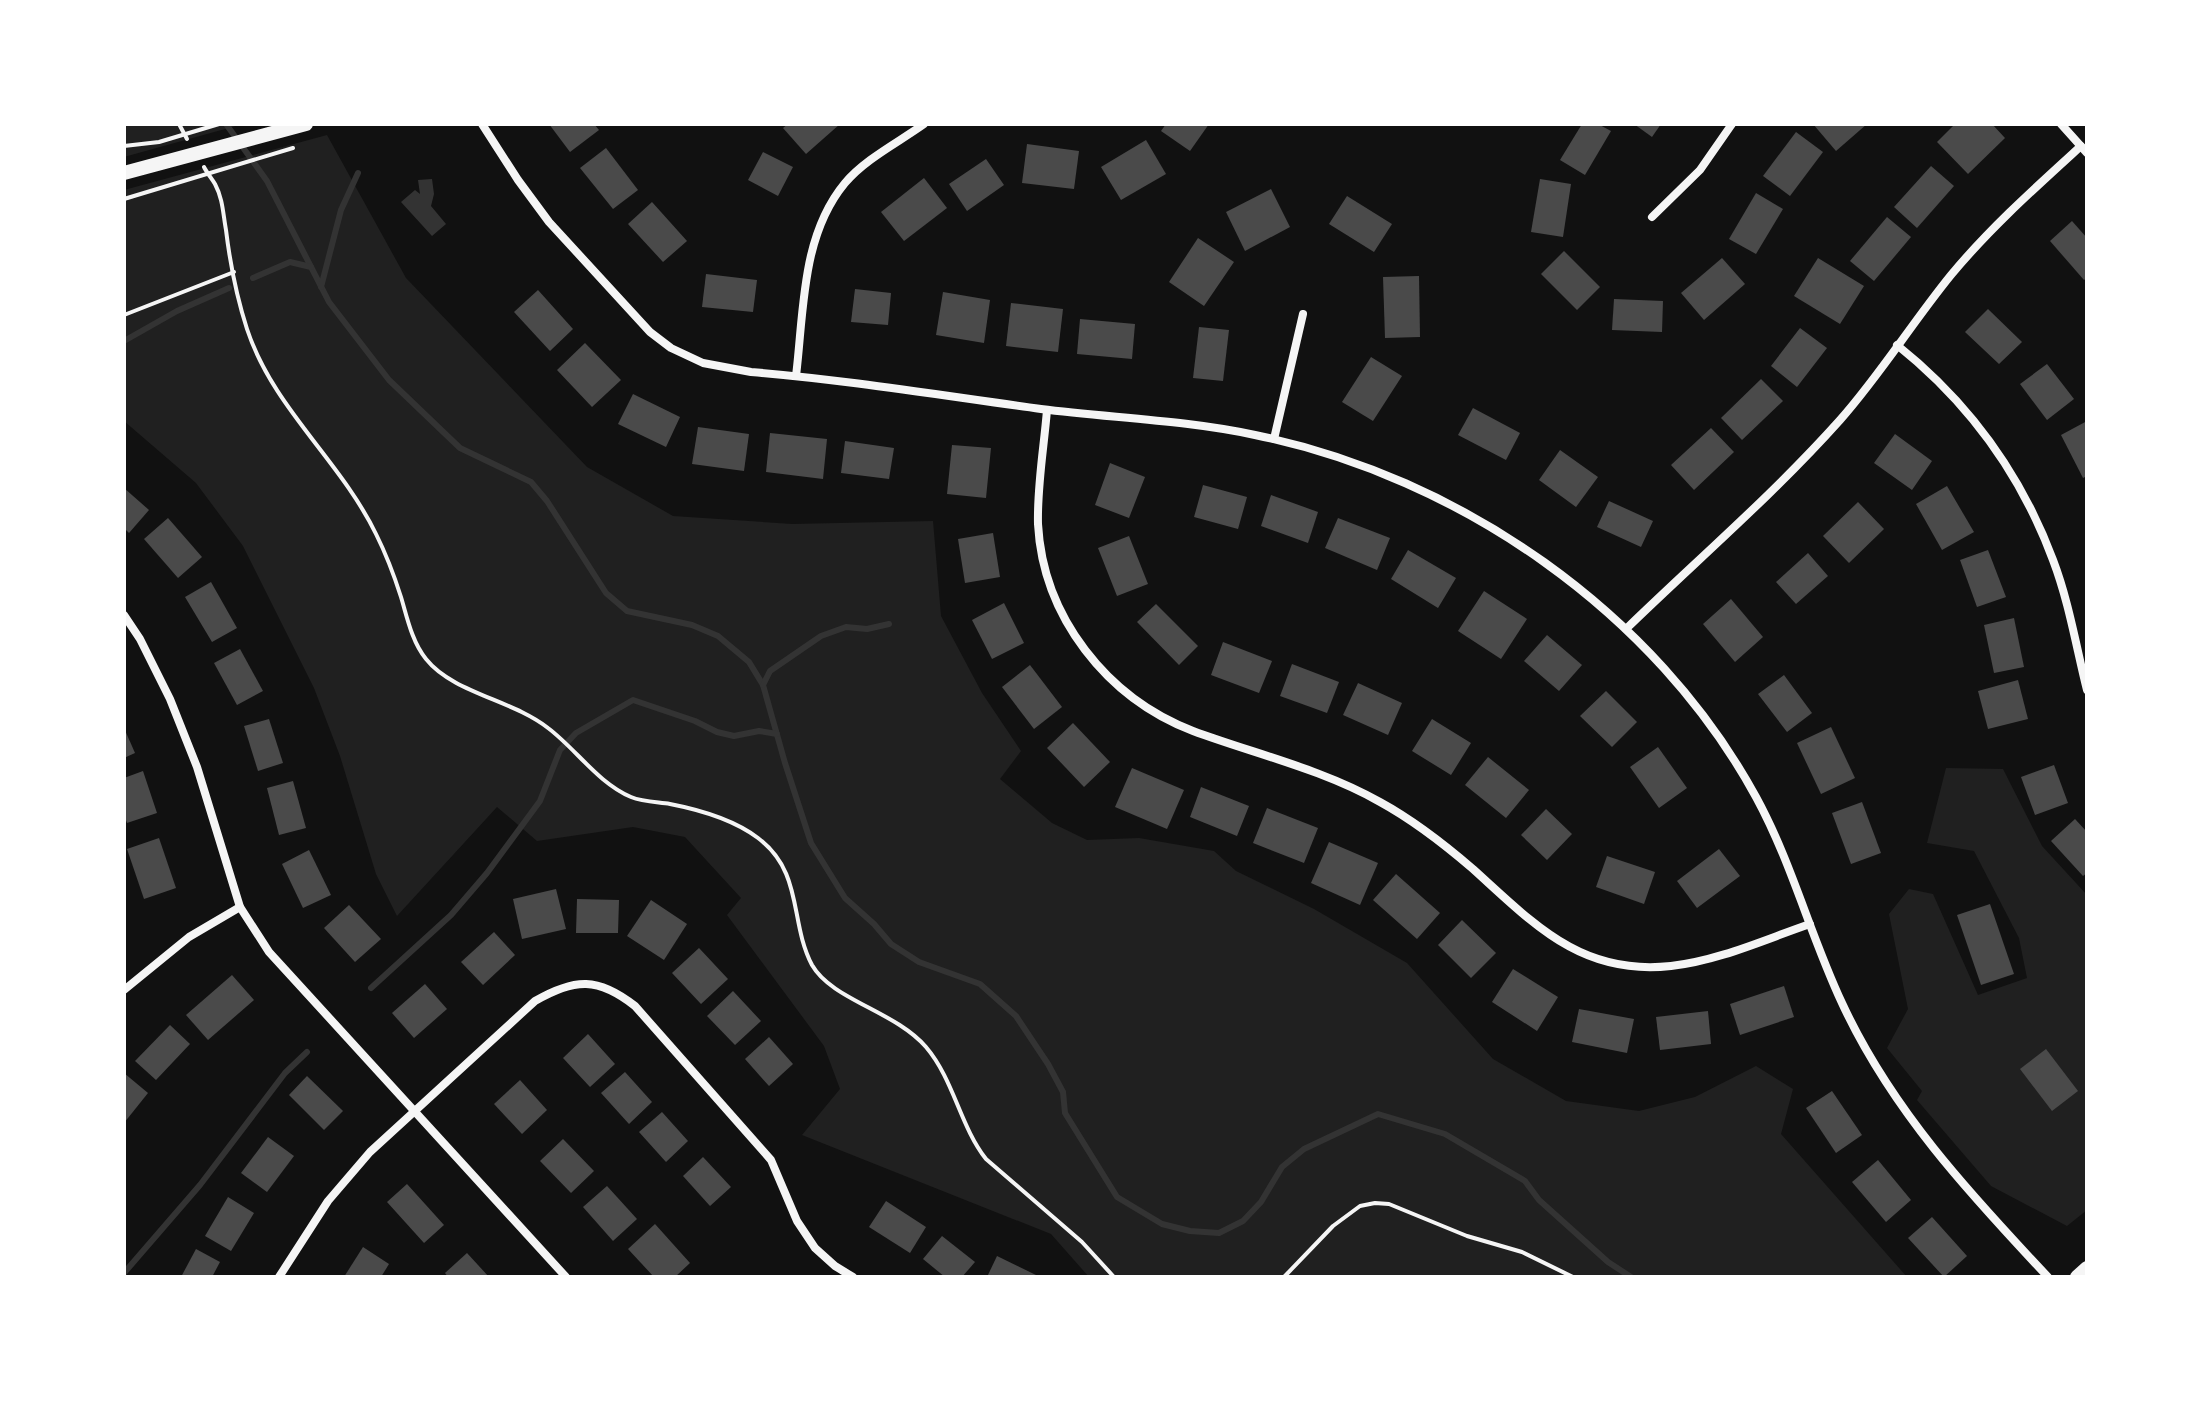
<svg xmlns="http://www.w3.org/2000/svg" width="2211" height="1401" font-family="Arial,sans-serif">
	<rect width="100%" height="100%" fill="#111"/>
	<g fill="#202020">
		<path d="M124,124H243L124,157Z"/>
		<path d="M327,135L406,278L587,467L673,516L792,524L933,521L941,616L982,693L1021,751L1000,779L1052,823L1087,840L1139,838L1214,851L1236,871L1314,909L1407,963L1493,1059L1566,1101L1639,1111L1695,1097L1756,1066L1793,1089L1781,1134L1907,1277H1089L1051,1234L802,1135L840,1089L824,1046L727,915L741,898L685,837L633,827L537,841L497,807L397,916L376,874L340,756L314,688L243,546L196,483L124,421V190Z"/>
		<path d="M1946,768L2003,769L2042,846L2087,895V1210L2067,1226L1991,1186L1917,1100L1922,1091L1887,1048L1908,1009L1889,914L1909,889L1933,894L1978,995L2027,978L2019,938L1974,851L1927,843Z"/>
	</g>
	<path fill="#333" d="M432,179L434,194L431,206L446,224L432,236L401,202L415,190L420,194L418,180Z"/>
	<g fill="none" stroke-linecap="round" stroke-linejoin="round">
		<g stroke="#333" stroke-width="6">
			<path d="M226,124L267,181L329,302L389,380L460,448L531,482L547,501L606,593L627,611L692,625L718,636L749,662L763,685L785,763L811,843L845,898L874,924L891,944L919,962L980,984L1016,1016L1048,1064L1063,1092L1065,1113L1117,1197L1162,1224L1190,1231L1219,1233L1243,1221L1261,1202L1282,1167L1304,1149L1378,1114L1445,1134L1525,1181L1539,1200L1608,1262L1631,1277"/>
			<path d="M253,278L290,262L311,267"/>
			<path d="M321,287L341,210L358,173"/>
			<path d="M124,341L177,311L229,288"/>
			<path d="M763,685L770,671L821,636L846,627L867,629L889,624"/>
			<path d="M371,988L451,915L487,873L540,801L560,750L576,733L633,700L695,721L717,732L734,736L759,731L777,734"/>
			<path d="M124,1273L200,1185L285,1073L307,1052"/>
		</g>
	</g>
	<g fill="#4a4a4a">
		<path d="M549,124H594L599,130L570,152Z"/>
		<path d="M788,124H840L806,154L783,128Z"/>
		<path d="M1166,124H1209L1190,151L1161,131Z"/>
		<path d="M1582,124H1598L1611,131L1585,175L1560,160Z"/>
		<path d="M1634,124H1661L1652,137Z"/>
		<path d="M1813,124H1867L1836,151Z"/>
		<path d="M1955,124H1992L2005,138L1968,174L1937,142Z"/>
		<path d="M1796,132L1823,152L1790,196L1763,176Z"/>
		<path d="M1146,140L1166,174L1121,200L1101,167Z"/>
		<path d="M1027,144L1079,151L1074,189L1022,183Z"/>
		<path d="M606,148L638,190L613,209L580,168Z"/>
		<path d="M763,152L793,167L778,196L748,180Z"/>
		<path d="M986,159L1004,185L967,211L949,184Z"/>
		<path d="M1931,166L1954,186L1917,228L1894,207Z"/>
		<path d="M924,178L947,208L904,241L881,212Z"/>
		<path d="M1540,179L1571,184L1563,237L1531,232Z"/>
		<path d="M1271,189L1290,227L1245,251L1226,212Z"/>
		<path d="M1756,193L1783,209L1756,254L1729,239Z"/>
		<path d="M1347,196L1392,224L1374,252L1329,224Z"/>
		<path d="M652,202L687,241L663,262L628,224Z"/>
		<path d="M1887,217L1911,237L1874,281L1850,261Z"/>
		<path d="M2072,221L2087,238V278L2084,280L2050,241Z"/>
		<path d="M1198,238L1234,262L1204,306L1169,282Z"/>
		<path d="M1564,251L1600,287L1577,310L1541,274Z"/>
		<path d="M1722,258L1745,284L1704,320L1681,293Z"/>
		<path d="M1818,258L1864,286L1840,324L1794,296Z"/>
		<path d="M706,274L757,280L753,312L702,307Z"/>
		<path d="M1419,276L1420,337L1385,338L1383,277Z"/>
		<path d="M855,289L891,293L888,325L851,322Z"/>
		<path d="M538,290L573,329L550,351L514,312Z"/>
		<path d="M943,292L990,300L984,343L936,335Z"/>
		<path d="M1614,299L1663,301L1662,332L1612,330Z"/>
		<path d="M1011,303L1063,309L1058,352L1006,346Z"/>
		<path d="M1988,309L2022,342L1999,364L1965,332Z"/>
		<path d="M1080,319L1135,324L1132,359L1077,354Z"/>
		<path d="M1199,327L1229,330L1223,381L1193,378Z"/>
		<path d="M1800,328L1827,348L1797,387L1771,366Z"/>
		<path d="M585,343L621,380L592,407L557,370Z"/>
		<path d="M1371,357L1402,376L1373,421L1342,402Z"/>
		<path d="M2047,364L2074,399L2047,420L2020,384Z"/>
		<path d="M1761,379L1783,401L1742,440L1721,418Z"/>
		<path d="M633,394L680,417L666,447L618,424Z"/>
		<path d="M1473,408L1520,433L1506,460L1458,435Z"/>
		<path d="M2087,421V476L2083,478L2061,435Z"/>
		<path d="M698,427L749,434L744,471L692,464Z"/>
		<path d="M1711,428L1734,452L1694,490L1671,465Z"/>
		<path d="M770,433L827,439L823,479L766,472Z"/>
		<path d="M1895,434L1932,461L1912,490L1874,463Z"/>
		<path d="M845,441L894,448L889,479L841,473Z"/>
		<path d="M952,445L991,448L986,498L947,494Z"/>
		<path d="M1560,450L1598,477L1576,507L1539,480Z"/>
		<path d="M1110,463L1145,477L1129,518L1095,505Z"/>
		<path d="M1203,485L1247,497L1238,529L1194,517Z"/>
		<path d="M1947,486L1974,532L1942,550L1916,504Z"/>
		<path d="M124,488L149,510L129,533L124,528Z"/>
		<path d="M1271,495L1318,512L1308,543L1261,526Z"/>
		<path d="M1609,501L1653,521L1641,547L1597,527Z"/>
		<path d="M1858,502L1884,529L1849,563L1823,536Z"/>
		<path d="M168,518L202,557L178,578L144,539Z"/>
		<path d="M1338,518L1390,538L1377,570L1325,548Z"/>
		<path d="M993,533L1000,577L965,583L958,539Z"/>
		<path d="M1129,536L1148,584L1117,596L1098,548Z"/>
		<path d="M1408,550L1456,578L1438,608L1391,579Z"/>
		<path d="M1988,550L2006,597L1977,607L1960,560Z"/>
		<path d="M1808,553L1828,576L1796,604L1776,582Z"/>
		<path d="M211,582L237,628L212,642L185,597Z"/>
		<path d="M1484,591L1527,619L1501,659L1458,631Z"/>
		<path d="M1731,599L1763,637L1735,662L1703,624Z"/>
		<path d="M1004,603L1024,643L992,659L972,620Z"/>
		<path d="M1156,604L1198,646L1179,665L1137,622Z"/>
		<path d="M2014,618L2024,667L1994,673L1984,625Z"/>
		<path d="M1547,635L1582,665L1559,691L1524,661Z"/>
		<path d="M1223,642L1272,661L1259,693L1211,675Z"/>
		<path d="M240,649L263,691L237,705L214,663Z"/>
		<path d="M1292,664L1339,682L1327,713L1280,696Z"/>
		<path d="M1030,665L1062,707L1034,729L1002,687Z"/>
		<path d="M1784,675L1812,713L1787,732L1758,694Z"/>
		<path d="M2018,680L2028,719L1988,729L1978,691Z"/>
		<path d="M1358,683L1402,703L1388,735L1343,715Z"/>
		<path d="M1606,691L1637,722L1612,747L1580,716Z"/>
		<path d="M269,719L283,763L258,771L244,726Z"/>
		<path d="M1432,719L1471,743L1451,775L1412,751Z"/>
		<path d="M1073,723L1110,762L1084,787L1047,748Z"/>
		<path d="M1831,727L1855,778L1821,794L1797,743Z"/>
		<path d="M124,728L135,753L124,758Z"/>
		<path d="M1658,747L1687,788L1659,808L1630,767Z"/>
		<path d="M1488,757L1529,790L1506,818L1465,785Z"/>
		<path d="M2054,765L2068,803L2035,815L2021,777Z"/>
		<path d="M1132,768L1184,790L1167,829L1115,807Z"/>
		<path d="M143,771L157,813L127,823L124,815V778Z"/>
		<path d="M293,781L306,828L279,835L267,788Z"/>
		<path d="M1201,787L1249,806L1237,836L1190,817Z"/>
		<path d="M1862,802L1881,853L1851,864L1832,813Z"/>
		<path d="M1267,808L1318,828L1304,863L1253,843Z"/>
		<path d="M1546,809L1572,834L1547,860L1521,835Z"/>
		<path d="M2075,819L2087,832V873L2083,876L2051,841Z"/>
		<path d="M159,838L176,888L144,899L127,849Z"/>
		<path d="M1329,842L1378,863L1360,905L1311,883Z"/>
		<path d="M1719,849L1740,876L1697,908L1677,881Z"/>
		<path d="M309,850L331,895L303,908L282,864Z"/>
		<path d="M1607,856L1655,872L1644,904L1596,887Z"/>
		<path d="M1396,874L1440,913L1417,939L1373,900Z"/>
		<path d="M556,889L566,929L522,939L513,899Z"/>
		<path d="M577,899L619,900L618,933H576Z"/>
		<path d="M651,900L687,924L664,960L627,936Z"/>
		<path d="M1990,904L2014,974L1981,985L1957,915Z"/>
		<path d="M349,905L381,939L355,962L324,928Z"/>
		<path d="M1462,920L1496,953L1471,978L1438,945Z"/>
		<path d="M494,932L515,955L483,985L461,962Z"/>
		<path d="M699,948L728,979L701,1004L672,973Z"/>
		<path d="M1513,969L1558,997L1537,1031L1492,1002Z"/>
		<path d="M232,975L254,1000L208,1040L186,1015Z"/>
		<path d="M425,984L447,1009L414,1038L392,1013Z"/>
		<path d="M1784,986L1794,1017L1740,1035L1730,1004Z"/>
		<path d="M733,991L761,1021L735,1045L707,1016Z"/>
		<path d="M1579,1009L1634,1019L1627,1053L1572,1042Z"/>
		<path d="M1708,1011L1711,1044L1660,1050L1656,1017Z"/>
		<path d="M170,1025L190,1044L156,1080L135,1061Z"/>
		<path d="M588,1034L615,1064L590,1087L563,1058Z"/>
		<path d="M769,1037L793,1064L769,1086L745,1059Z"/>
		<path d="M2046,1049L2078,1091L2052,1111L2020,1069Z"/>
		<path d="M625,1072L652,1102L629,1124L601,1093Z"/>
		<path d="M124,1073L148,1093L124,1123Z"/>
		<path d="M307,1076L343,1111L324,1130L289,1095Z"/>
		<path d="M520,1080L547,1110L522,1134L494,1104Z"/>
		<path d="M1832,1091L1862,1135L1836,1153L1806,1108Z"/>
		<path d="M662,1112L688,1141L666,1162L639,1132Z"/>
		<path d="M268,1137L294,1156L267,1192L241,1173Z"/>
		<path d="M563,1139L594,1171L571,1193L540,1161Z"/>
		<path d="M703,1157L731,1187L710,1206L683,1176Z"/>
		<path d="M1878,1160L1911,1200L1886,1222L1852,1182Z"/>
		<path d="M407,1184L444,1225L424,1243L387,1202Z"/>
		<path d="M607,1186L637,1219L613,1241L583,1207Z"/>
		<path d="M228,1197L254,1213L231,1251L205,1236Z"/>
		<path d="M886,1201L926,1227L910,1253L869,1227Z"/>
		<path d="M1932,1217L1967,1256L1944,1277L1908,1238Z"/>
		<path d="M655,1224L690,1263L675,1277H654L628,1249Z"/>
		<path d="M942,1236L975,1262L962,1277H945L923,1259Z"/>
		<path d="M363,1247L389,1264L381,1277H344Z"/>
		<path d="M196,1249L220,1262L212,1277H181Z"/>
		<path d="M467,1253L489,1277H448L445,1273Z"/>
		<path d="M997,1256L1036,1275L1035,1277H987Z"/>
	</g>
	<g fill="none" stroke-linecap="round" stroke-linejoin="round">
		<g stroke="#f5f5f5" stroke-width="4">
			<path d="M179,124L187,139"/>
			<path d="M124,146L159,142L219,124"/>
			<path d="M204,167C207,173 212,179 215,184C223,199 223,214 226,230C230,263 237,298 247,329C273,408 340,460 376,534C386,554 394,575 401,597C407,617 412,642 426,659C453,693 513,700 548,728C576,749 598,783 631,797C643,802 657,802 670,804C701,810 733,819 758,838C804,873 789,921 812,965C832,1000 895,1011 926,1047C954,1080 960,1126 986,1159L1082,1242L1114,1277"/>
			<path d="M124,199L293,148"/>
			<path d="M124,315L234,272"/>
			<path d="M1284,1277L1333,1226L1360,1206L1375,1203L1389,1204L1467,1236L1522,1252L1573,1277"/>
		</g>
		<g stroke="#f5f5f5" stroke-width="8">
			<path d="M482,124L518,180L549,222L650,332L671,348L703,363L751,372C848,380 945,396 1041,409C1112,418 1185,420 1255,435C1460,477 1655,612 1756,797C1792,863 1810,935 1842,1003C1891,1109 1969,1193 2048,1277"/>
			<path d="M2061,124L2087,153"/>
			<path d="M1652,217L1700,170L1732,124"/>
			<path d="M1897,345C1967,401 2021,474 2053,560C2069,602 2076,646 2087,690"/>
			<path d="M796,376C804,311 801,236 845,183C865,159 899,142 924,124"/>
			<path d="M1047,410C1044,447 1037,486 1038,524C1043,617 1107,698 1193,731C1255,754 1322,769 1380,802C1413,820 1444,844 1473,869C1534,924 1581,976 1671,966C1718,961 1766,939 1810,924"/>
			<path d="M1274,439L1303,314"/>
			<path d="M124,615L140,639L170,699L197,767L240,907L269,952L566,1277"/>
			<path d="M1626,629C1697,560 1773,495 1840,420C1880,375 1912,323 1951,275C1990,228 2036,187 2081,146"/>
			<path d="M124,990L189,937L240,907"/>
			<path d="M279,1277L328,1201L370,1152L535,1001C575,978 598,977 635,1006L771,1160L797,1221L815,1248L835,1266L853,1277"/>
		</g>
		<g stroke="#f5f5f5" stroke-width="14">
			<path d="M124,173L306,124"/>
			<path d="M2077,1277L2087,1268"/>
		</g>
	</g>
	<rect width="2211" height="1401" fill="none" stroke="#ffffff" stroke-width="252"/>
</svg>
